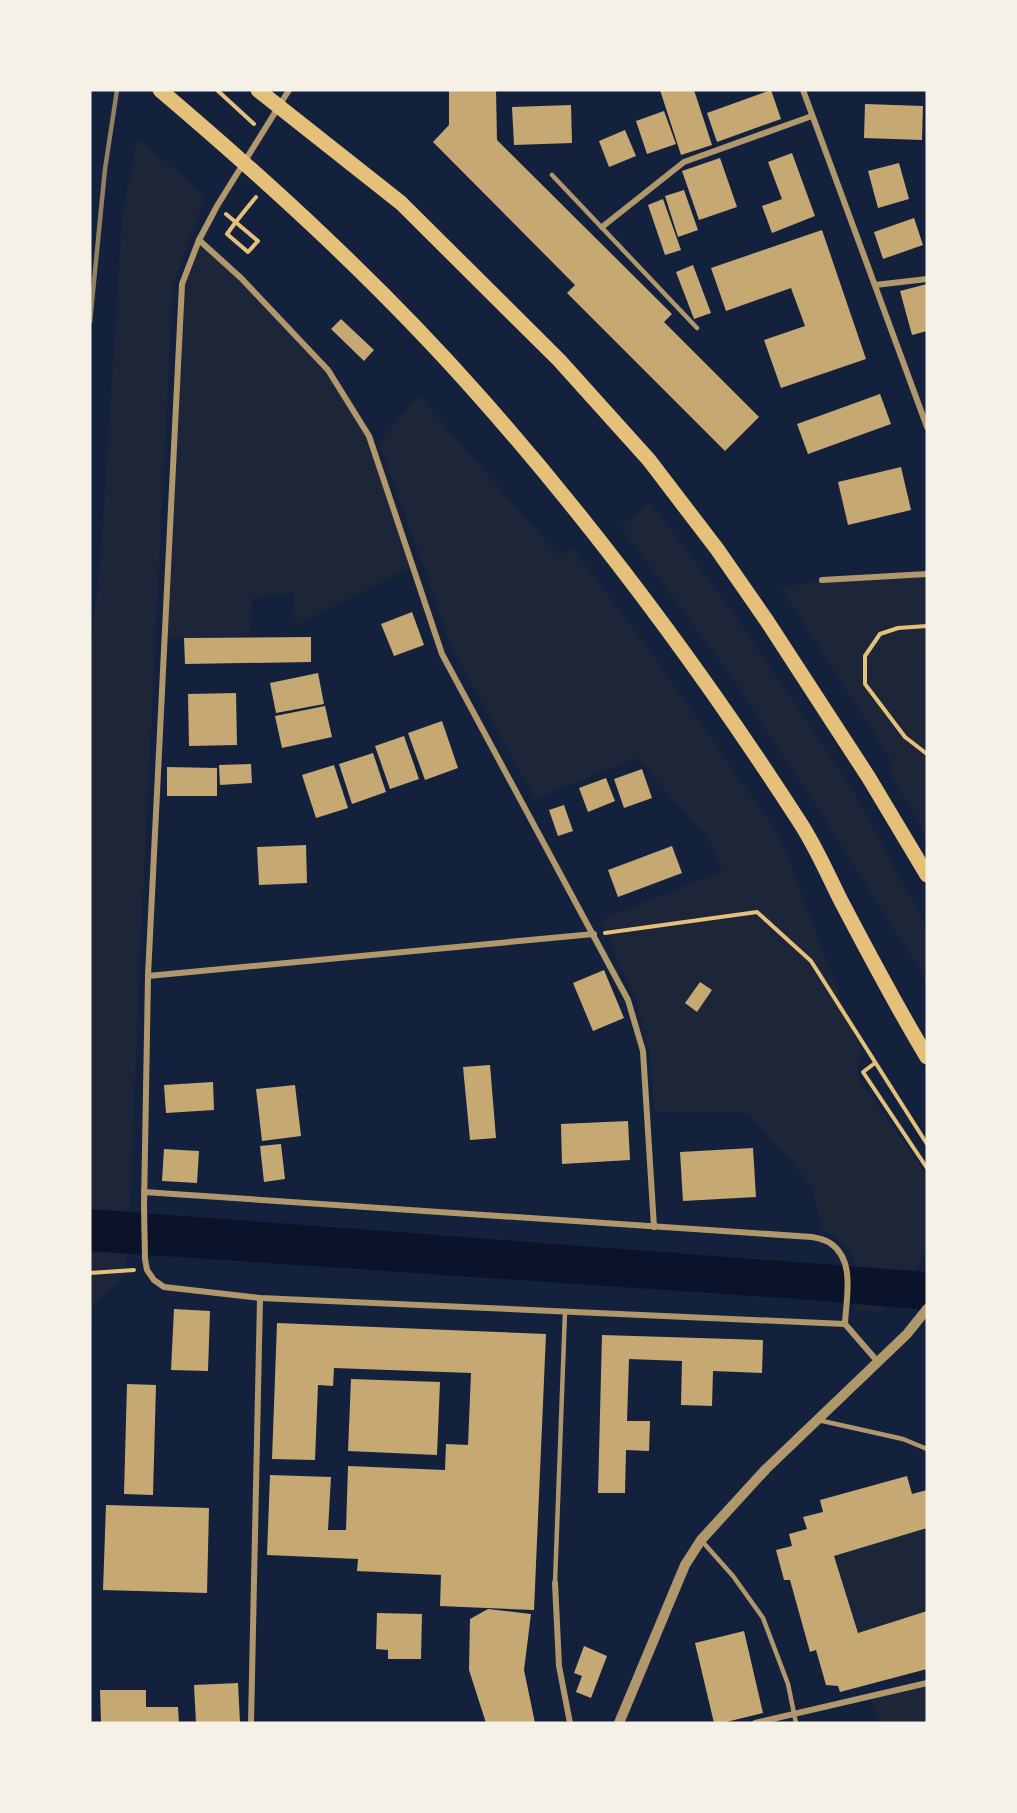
<svg xmlns="http://www.w3.org/2000/svg" width="1017" height="1813" font-family="Barlow,sans-serif">
	<rect width="100%" height="100%" fill="#14213d"/>
	<g fill="#1d2539">
		<path d="M137,137L205,196L173,286L139,975L130,1212L90,1209V659L102,538L122,218Z"/>
		<path d="M199,240L241,278L328,370L369,436L413,566L295,626L294,593L252,598L250,637L164,638L182,284Z"/>
		<path d="M418,395L559,556L571,547L643,641L780,837L861,1051L857,1076L927,1175V1251L893,1302L878,1312L857,1311C859,1270 861,1251 822,1229L812,1186L748,1113L654,1112L650,1054L636,1000L600,920L722,871L710,841L637,758L535,799L453,650L379,443Z"/>
		<path d="M650,502L736,617L852,789L927,927V981L820,812L734,680L621,527Z"/>
		<path d="M927,574V838L887,767L893,763L781,588L822,580Z"/>
		<path d="M90,1251L127,1254L125,1276L93,1306L90,1390Z"/>
		<path d="M927,1528V1611L858,1633L834,1556Z"/>
		<path d="M927,1683V1723H878L870,1696Z"/>
	</g>
	<path fill="#0b132b" d="M90,1209L927,1272V1310L799,1299L90,1251Z"/>
	<g fill="#c6a872">
		<path d="M449,90H496L497,140L672,314L664,322L759,417L725,451L567,293L575,285L433,142L449,125Z"/>
		<path d="M660,90H694L712,145L681,155Z"/>
		<path d="M771,90L781,119L717,142L707,113Z"/>
		<path d="M865,104L923,106L922,140L864,138Z"/>
		<path d="M571,105L572,143L514,145L512,107Z"/>
		<path d="M664,111L676,144L647,154L636,121Z"/>
		<path d="M625,130L636,156L609,167L599,141Z"/>
		<path d="M792,153L815,216L772,233L762,206L782,199L768,162Z"/>
		<path d="M720,158L737,207L699,220L682,171Z"/>
		<path d="M899,163L909,199L878,208L868,171Z"/>
		<path d="M684,190L698,230L678,237L665,196Z"/>
		<path d="M663,199L681,250L665,255L648,205Z"/>
		<path d="M914,218L923,245L883,259L874,232Z"/>
		<path d="M822,230L866,359L781,388L764,340L805,326L791,288L726,311L711,268Z"/>
		<path d="M693,265L711,313L694,319L676,272Z"/>
		<path d="M927,284V331L912,335L900,291Z"/>
		<path d="M341,319L374,350L364,361L331,329Z"/>
		<path d="M880,394L891,424L808,454L797,424Z"/>
		<path d="M901,467L911,510L848,525L838,482Z"/>
		<path d="M412,612L424,645L394,656L381,624Z"/>
		<path d="M311,637V662L185,664L184,638Z"/>
		<path d="M318,673L324,704L276,713L270,683Z"/>
		<path d="M236,693L237,745L189,746L188,694Z"/>
		<path d="M325,706L332,737L282,748L275,716Z"/>
		<path d="M442,721L458,768L425,780L408,733Z"/>
		<path d="M404,736L419,779L390,789L375,746Z"/>
		<path d="M373,753L386,792L352,804L339,764Z"/>
		<path d="M251,764L252,783L220,785L219,765Z"/>
		<path d="M334,765L348,808L316,818L302,775Z"/>
		<path d="M167,767L217,768V796H167Z"/>
		<path d="M642,769L652,798L624,808L614,779Z"/>
		<path d="M606,778L615,801L588,812L579,788Z"/>
		<path d="M564,805L573,831L558,836L549,810Z"/>
		<path d="M306,845L307,883L259,885L257,847Z"/>
		<path d="M672,846L682,873L618,897L608,870Z"/>
		<path d="M604,970L624,1018L593,1031L573,983Z"/>
		<path d="M700,982L712,990L697,1012L685,1003Z"/>
		<path d="M490,1065L496,1138L470,1140L463,1067Z"/>
		<path d="M213,1082L214,1110L166,1113L164,1085Z"/>
		<path d="M295,1085L301,1136L262,1141L256,1089Z"/>
		<path d="M628,1121L630,1160L562,1164L561,1124Z"/>
		<path d="M281,1144L285,1179L264,1182L260,1146Z"/>
		<path d="M753,1148L756,1197L683,1201L680,1152Z"/>
		<path d="M164,1149L199,1151L197,1183L162,1181Z"/>
		<path d="M174,1309L210,1311L208,1371L171,1370Z"/>
		<path d="M277,1323L546,1334L534,1610L440,1606L441,1575L357,1571L358,1559L267,1555L270,1475L331,1477L328,1530H346L348,1466L445,1470L446,1444L468,1445L471,1373L334,1368L333,1386L318,1385L315,1460L272,1459Z"/>
		<path d="M602,1335L763,1340L762,1373L713,1371L712,1406L681,1405L682,1361L629,1359L627,1421H650L649,1451L626,1450L625,1493H598Z"/>
		<path d="M351,1379L440,1382L437,1455L348,1451Z"/>
		<path d="M127,1384L156,1385L153,1495L124,1494Z"/>
		<path d="M907,1476L912,1494L927,1490V1528L834,1556L858,1633L927,1611V1669L840,1692L838,1686L826,1685L816,1650L810,1652L790,1580H784L776,1550L792,1546L789,1534L807,1529L803,1517L823,1512L820,1500Z"/>
		<path d="M106,1505L209,1508L207,1593L103,1590Z"/>
		<path d="M488,1609L531,1614L524,1670L535,1723H486L469,1670L470,1619Z"/>
		<path d="M377,1613L422,1614L421,1659H388V1650L376,1649Z"/>
		<path d="M744,1631L763,1713L722,1723H714L695,1643Z"/>
		<path d="M584,1646L607,1656L591,1698L576,1692L582,1676L574,1673Z"/>
		<path d="M238,1683L240,1723H196L194,1685Z"/>
		<path d="M100,1690H146V1707H178L179,1723H101Z"/>
	</g>
	<g fill="none" stroke-linecap="round" stroke-linejoin="round">
		<g stroke="#e5c07b" stroke-width="4">
			<path d="M217,90L254,124"/>
			<path d="M226,214L258,241L248,252L227,234C236,221 246,209 256,197"/>
			<path d="M927,626L898,628L880,634L865,656V684L905,737L927,754"/>
			<path d="M605,933L757,912L811,961L927,1144"/>
			<path d="M875,1063L863,1072L927,1168"/>
			<path d="M90,1273L134,1270"/>
		</g>
		<g stroke="#b1986c" stroke-width="4.5">
			<path d="M552,175L697,328"/>
			<path d="M818,1420L903,1439L927,1449"/>
			<path d="M701,1540L733,1576L763,1618L788,1684L796,1723"/>
			<path d="M555,1583L565,1312"/>
		</g>
		<g stroke="#b1986c" stroke-width="6">
			<path d="M289,90L217,206L199,240L182,284L148,976L144,1207L145,1259L147,1270L154,1280L164,1287L260,1298L845,1324"/>
			<path d="M803,90L927,427"/>
			<path d="M602,227L684,162L812,116"/>
			<path d="M199,240L241,278L328,370L369,436L442,654L628,1000L643,1051L654,1227"/>
			<path d="M875,285L927,279"/>
			<path d="M822,580L927,574"/>
			<path d="M148,976L594,934"/>
			<path d="M144,1192L812,1237C818,1238 825,1240 830,1243C856,1260 846,1298 845,1324L878,1362"/>
			<path d="M555,1583L559,1666L570,1723"/>
			<path d="M251,1723L260,1298"/>
			<path d="M755,1723L927,1683"/>
		</g>
		<path stroke="#b1986c" stroke-width="10" d="M619,1723L685,1565L701,1540L766,1469L907,1334L927,1309"/>
		<g stroke="#e5c07b" stroke-width="15">
			<path d="M160,90C273,186 382,286 480,397C596,528 704,674 799,821C815,845 827,873 840,899C868,952 896,1006 927,1057"/>
			<path d="M258,90L401,203L559,360L649,460L717,549L767,621L869,778L927,875"/>
		</g>
		<path stroke="#918062" stroke-width="4.5" d="M90,322L105,169L117,90"/>
	</g>
	<rect width="1017" height="1813" fill="none" stroke="#f6f1e7" stroke-width="183"/>
</svg>
